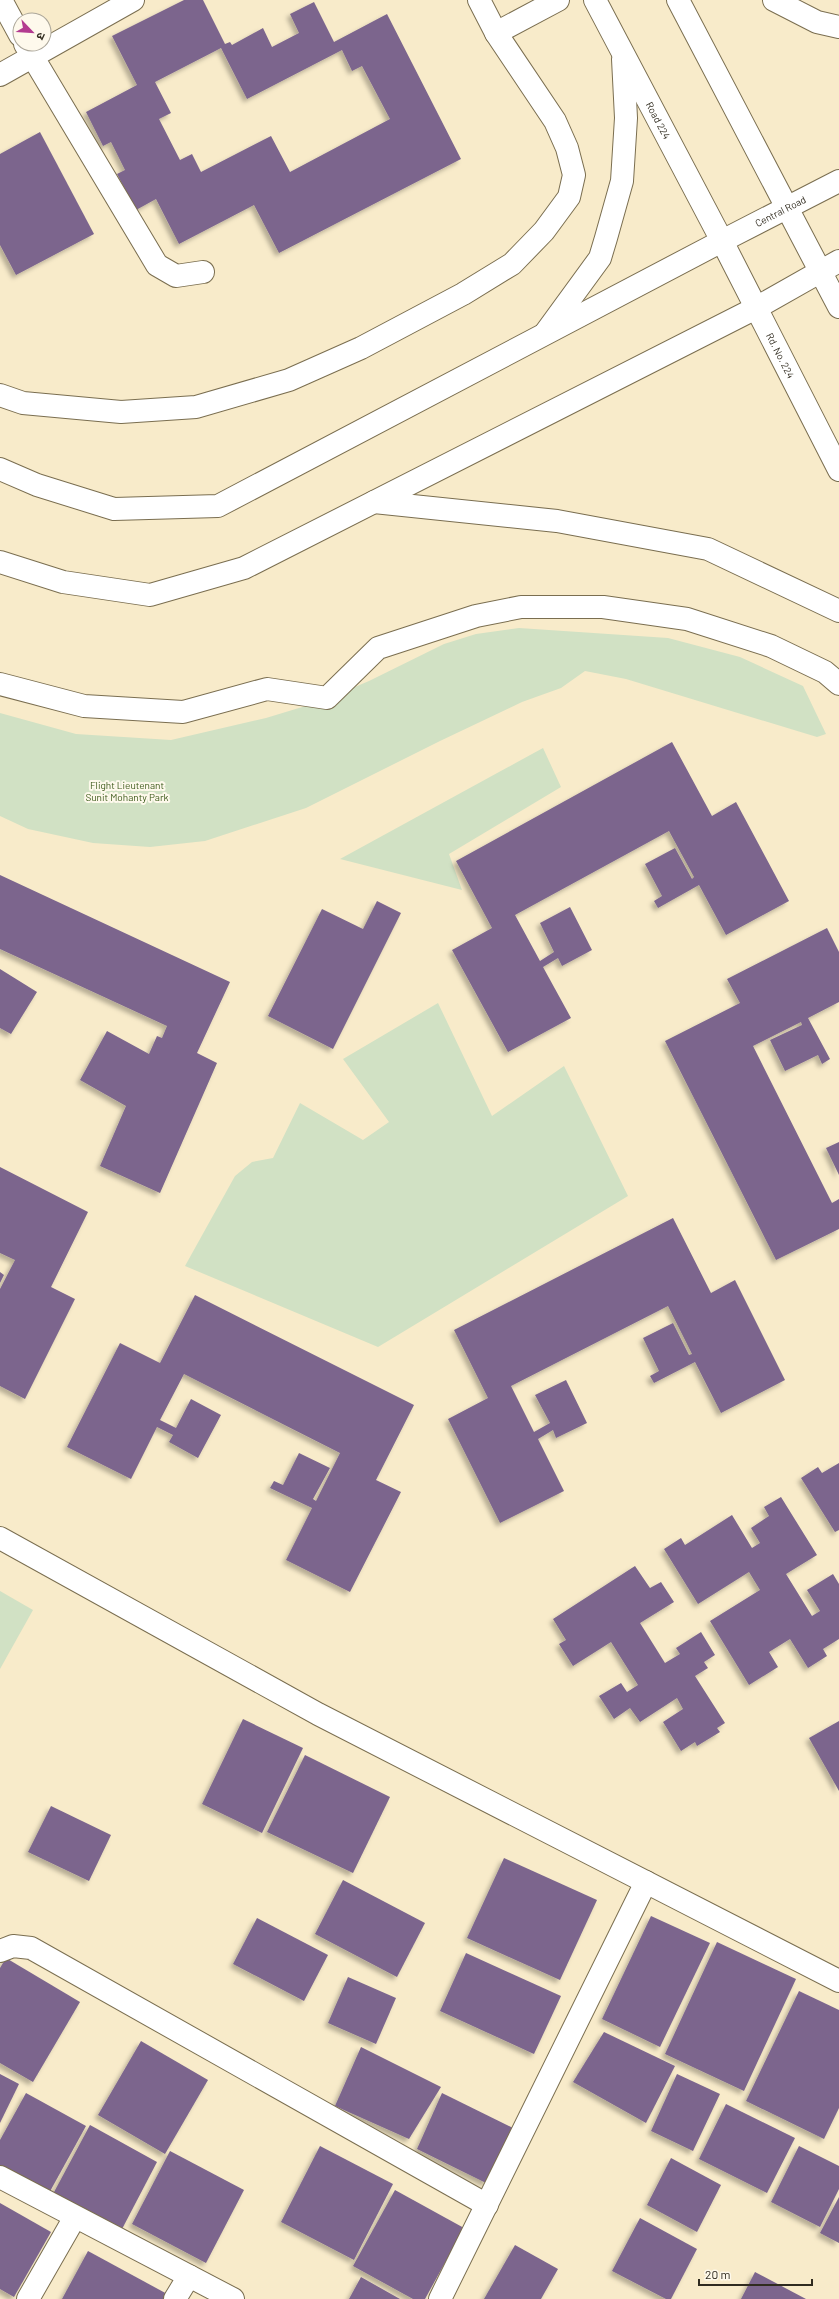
<svg xmlns="http://www.w3.org/2000/svg" width="839" height="2299" font-family="Barlow,'Noto Sans Devanagari',sans-serif">
	<defs>
		<filter id="shadow"><feDropShadow dx="-3.5" dy="3.5" stdDeviation="2" flood-color="#0004"/></filter>
	</defs>
	<rect width="100%" height="100%" fill="#f8ebca"/>
	<g fill="#d1e1c4">
		<path d="M519,628L668,638L740,657L803,686L826,734L817,737L626,679L585,671L561,688L522,702L440,741L306,808L205,841L150,847L93,843L28,829L0,816V713L76,734L171,740L266,718L322,701L369,681L444,644L476,634Z"/>
		<path d="M543,748L561,787L449,854L462,890L340,859Z"/>
		<path d="M438,1003L492,1116L564,1066L628,1196L378,1347L185,1266L235,1176L252,1162L273,1158L300,1103L363,1140L389,1122L343,1059Z"/>
		<path d="M0,1591L33,1610L0,1669Z"/>
	</g>
	<g fill="#7b658d" fill-rule="evenodd" filter="url(#shadow)">
		<path d="M184,0H203L225,44L230,42L232,45L263,28L272,47L299,33L290,14L314,2L334,42L387,14L461,159L279,253L254,205L179,244L156,199L136,210L117,174L125,170L111,142L103,146L86,112L137,85L112,36ZM221,48L247,99L342,50L352,71L362,66L390,119L290,172L271,136L201,172L192,154L180,160L159,119L171,113L155,82Z"/>
		<path d="M40,132L94,234L16,275L0,245V154Z"/>
		<path d="M672,742L712,816L736,802L789,901L726,935L699,885L658,908L654,901L662,896L645,864L675,848L692,879L694,877L669,831L515,915L540,961L554,952L540,923L570,907L592,950L562,966L558,958L543,967L571,1018L508,1052L452,950L492,928L456,861Z"/>
		<path d="M0,875L230,982L197,1053L217,1063L160,1193L100,1166L126,1106L80,1080L107,1031L149,1054L157,1036L162,1038L167,1026L0,949Z"/>
		<path d="M377,901L401,913L333,1049L268,1016L322,909L363,929Z"/>
		<path d="M827,928L839,952V1002L808,1018L830,1059L822,1064L818,1055L785,1071L770,1040L802,1025L801,1022L753,1046L832,1203L839,1199V1229L776,1260L665,1041L740,1003L727,979Z"/>
		<path d="M0,969L37,992L11,1034L0,1028Z"/>
		<path d="M839,1142V1175L826,1148Z"/>
		<path d="M0,1167L88,1212L51,1287L75,1299L25,1399L0,1386V1289L15,1260L0,1253Z"/>
		<path d="M673,1218L711,1293L735,1280L785,1380L721,1413L695,1362L654,1383L650,1376L659,1371L643,1338L673,1323L689,1355L692,1354L668,1306L511,1386L534,1432L550,1423L535,1395L566,1380L587,1423L556,1438L553,1430L538,1439L564,1491L500,1523L448,1419L488,1398L454,1330Z"/>
		<path d="M0,1272L4,1275L0,1283Z"/>
		<path d="M195,1295L414,1405L376,1480L401,1492L350,1592L286,1560L312,1508L270,1488L274,1481L283,1485L299,1453L330,1468L313,1499L316,1501L340,1453L184,1374L160,1420L176,1428L191,1399L221,1415L198,1458L169,1442L173,1435L157,1427L131,1479L67,1447L120,1343L160,1363Z"/>
		<path d="M839,1463V1530L835,1532L801,1478L818,1467L822,1473Z"/>
		<path d="M781,1497L817,1555L786,1574L812,1616L820,1611L807,1590L833,1574L839,1584V1639L823,1649L827,1656L808,1668L790,1639L769,1652L778,1667L749,1685L710,1621L760,1590L749,1572L698,1604L664,1549L681,1538L685,1545L732,1515L752,1548L760,1543L751,1528L769,1516L764,1507Z"/>
		<path d="M635,1566L650,1588L661,1582L674,1602L640,1623L665,1663L680,1654L676,1648L701,1632L715,1655L704,1662L708,1668L695,1676L725,1723L717,1728L720,1732L697,1746L695,1742L681,1751L663,1722L683,1709L677,1698L640,1722L630,1708L614,1719L599,1696L621,1683L627,1692L638,1685L611,1642L573,1666L559,1644L566,1640L553,1619Z"/>
		<path d="M243,1719L303,1748L262,1833L202,1804Z"/>
		<path d="M839,1721V1791L809,1738Z"/>
		<path d="M305,1755L390,1797L353,1873L267,1832Z"/>
		<path d="M51,1806L111,1835L89,1881L28,1852Z"/>
		<path d="M504,1858L597,1900L560,1980L467,1938Z"/>
		<path d="M343,1880L425,1923L397,1977L315,1934Z"/>
		<path d="M651,1916L710,1943L660,2047L602,2019Z"/>
		<path d="M257,1918L328,1955L304,2001L233,1964Z"/>
		<path d="M717,1942L796,1979L744,2091L665,2054Z"/>
		<path d="M466,1953L561,1996L534,2054L440,2011Z"/>
		<path d="M6,1958L80,2002L33,2082L0,2063V1968Z"/>
		<path d="M348,1977L396,1998L376,2044L328,2023Z"/>
		<path d="M799,1991L839,2010V2108L824,2139L746,2101Z"/>
		<path d="M604,2032L675,2066L646,2123L573,2082Z"/>
		<path d="M141,2041L208,2080L165,2154L98,2115Z"/>
		<path d="M361,2047L441,2087L409,2139L335,2106Z"/>
		<path d="M0,2074L19,2084L0,2123Z"/>
		<path d="M677,2074L720,2094L693,2151L651,2131Z"/>
		<path d="M26,2093L86,2126L48,2195L0,2168V2140Z"/>
		<path d="M442,2093L517,2130L486,2183L417,2149Z"/>
		<path d="M726,2104L795,2138L767,2193L699,2159Z"/>
		<path d="M90,2125L157,2162L121,2231L53,2194Z"/>
		<path d="M320,2146L393,2184L354,2260L281,2222Z"/>
		<path d="M799,2146L839,2166V2189L820,2227L771,2202Z"/>
		<path d="M170,2151L244,2190L206,2263L132,2224Z"/>
		<path d="M671,2158L721,2185L697,2232L647,2205Z"/>
		<path d="M395,2190L464,2228L425,2299H413L353,2266Z"/>
		<path d="M839,2197V2243L820,2233Z"/>
		<path d="M0,2203L51,2232L14,2297L0,2289Z"/>
		<path d="M640,2218L697,2249L671,2299H666L612,2271Z"/>
		<path d="M515,2245L558,2269L541,2299H484Z"/>
		<path d="M88,2251L169,2295L166,2299H62Z"/>
		<path d="M755,2272L806,2299H741Z"/>
		<path d="M361,2277L400,2299H349Z"/>
	</g>
	<g fill="none" stroke-linecap="round" stroke-linejoin="round">
		<g stroke="#7a6e50" stroke-width="24">
			<g id="minor">
				<path d="M1,0L20,35"/>
				<path d="M25,44L157,265L176,276L203,272"/>
				<path d="M0,75L133,0"/>
				<path d="M0,684L84,706L183,712L267,689L327,698L378,648L476,616L521,607H603L687,619L771,646L825,672L839,684"/>
				<path d="M0,1538L318,1714L839,1981"/>
				<path d="M0,1951L13,1946L31,1948L487,2205"/>
				<path d="M0,2177L233,2299"/>
				<path d="M28,2299L75,2217"/>
				<path d="M175,2299L189,2276"/>
				<path d="M440,2299L646,1882"/>
			</g>
		</g>
		<g stroke="#7a6e50" stroke-width="24">
			<path id="tertiary" d="M0,395L23,403L121,412L196,407L289,380L361,348L463,294L512,264L544,231L569,197L574,175L567,148L555,121L496,33L479,0"/>
		</g>
		<g stroke="#7a6e50" stroke-width="24">
			<g id="secondary">
				<path id="s1" d="M595,0L722,241L839,470"/>
				<path d="M678,0L839,307"/>
				<path d="M774,0L817,22L839,27"/>
				<path d="M496,33L558,0"/>
				<path d="M546,332L600,258L606,238L622,181L626,118L623,59"/>
				<path id="s2" d="M0,469L37,485L114,509L218,506L722,241L839,181"/>
				<path d="M374,502L557,521L708,549L839,611"/>
				<path d="M0,562L63,582L150,595L244,568L756,308L839,261"/>
			</g>
		</g>
		<use href="#minor" stroke="#fff" stroke-width="22"/>
		<use href="#tertiary" stroke="#fff" stroke-width="22"/>
		<use href="#secondary" stroke="#fff" stroke-width="22"/>
	</g>
	<g text-anchor="middle" dominant-baseline="central" stroke-width="4" stroke-linejoin="round" paint-order="stroke">
		<g font-size="10" fill="#302b1f" stroke="#fef9ec">
			<text stroke="none"><textPath href="#s1" startOffset="136">Road 224</textPath></text>
			<text stroke="none"><textPath href="#s2" startOffset="860">Central Road</textPath></text>
			<text stroke="none"><textPath href="#s1" startOffset="401">Rd. No. 224</textPath></text>
		</g>
		<g font-size="10" fill="#3c5a1a" stroke="#fef9ec">
			<text x="127" y="785">Flight Lieutenant<tspan x="127" dy="12">Sunit Mohanty Park</tspan></text>
		</g>
	</g>
	<g transform="translate(32 32) rotate(115)"><circle r="19" fill="#fef9ec" stroke="#aca79a"/>
	<path d="M0-3L7 15L0 10L-7 15Z" fill="#b33b90"/>
	<text y="-6" font-size="11" font-weight="bold" text-anchor="middle" fill="#302b1f">उ</text>
	</g>
	<path d="M699 2279v6h113v-6" fill="none" stroke="#302b1f" stroke-width="2"/>
	<text x="705" y="2279" font-size="12" fill="#302b1f" stroke="#fef9ec" stroke-width="3" paint-order="stroke">20 m</text>
</svg>
